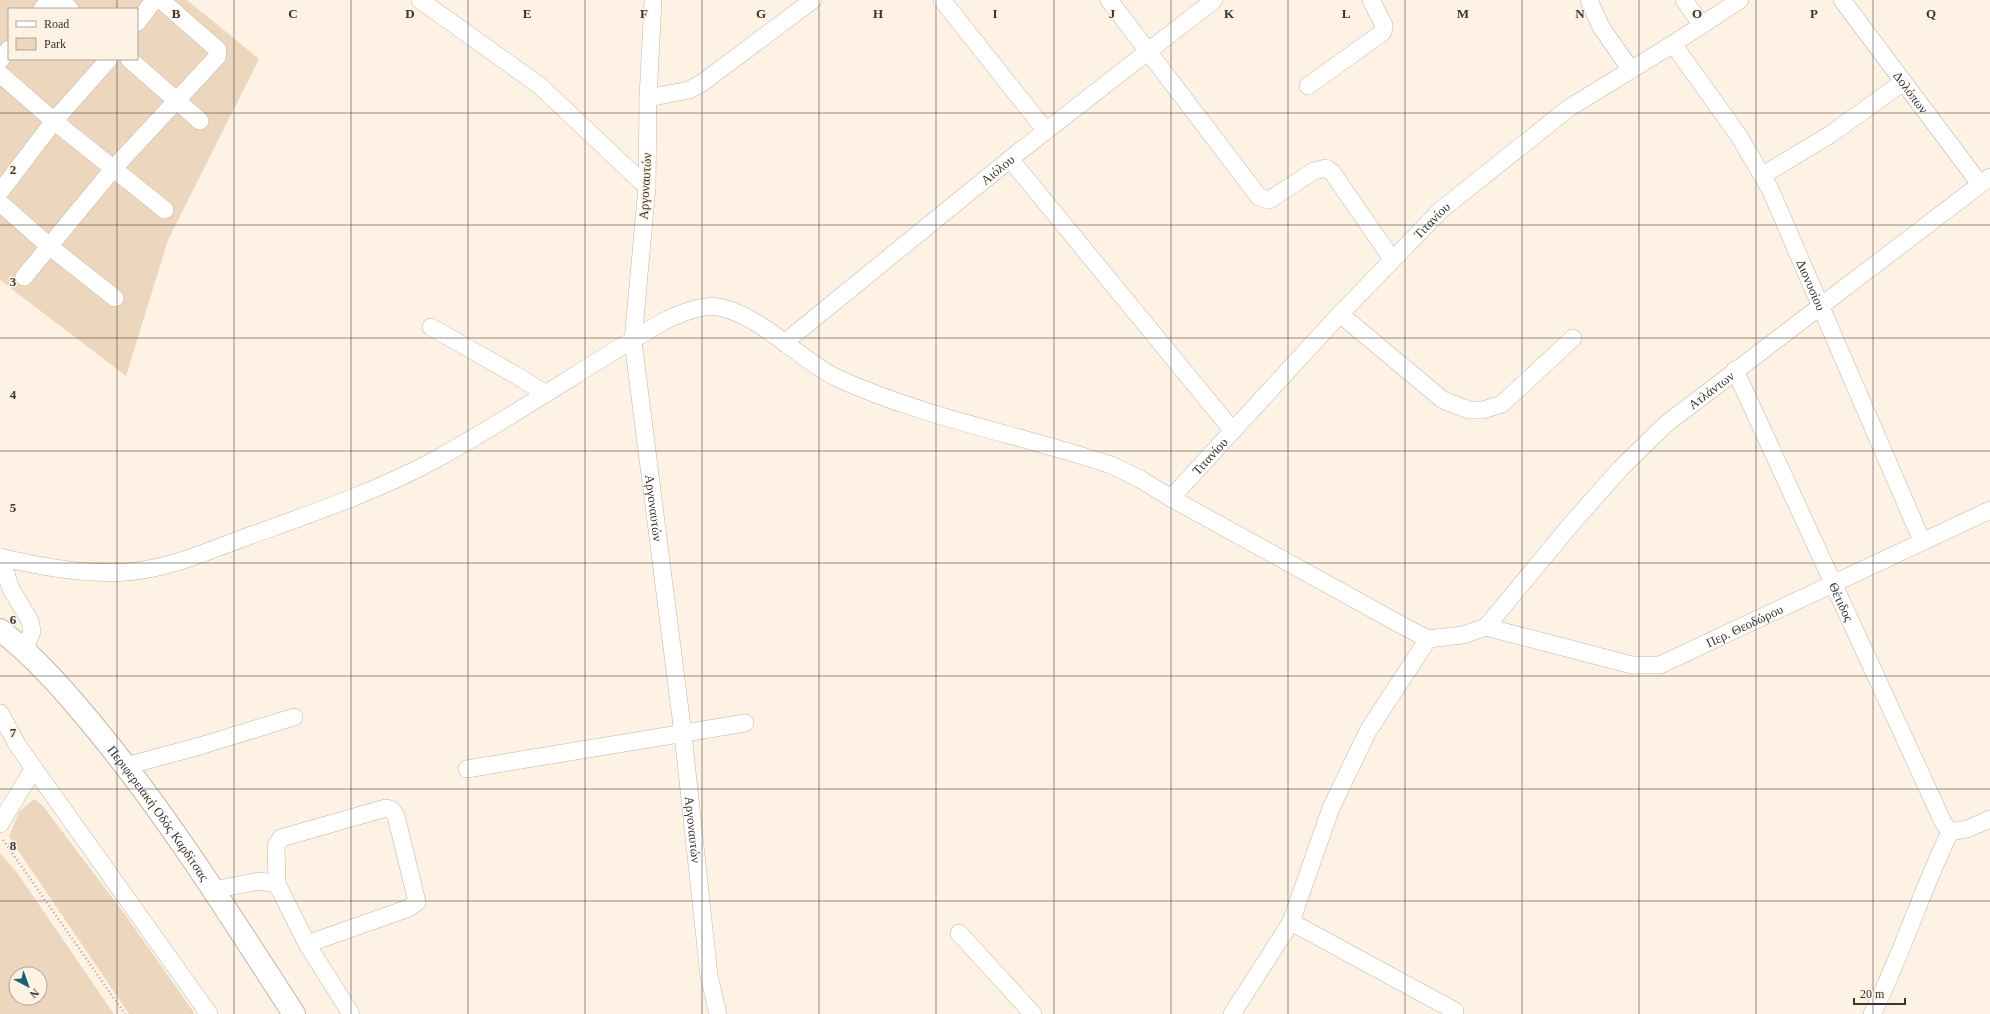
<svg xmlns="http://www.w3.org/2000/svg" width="1990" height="1014" font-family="'Times New Roman',serif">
	<rect width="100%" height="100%" fill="#fef2e5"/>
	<g fill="#edd6be" fill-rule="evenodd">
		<path d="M0,0H187L259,59L168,240L126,376L0,280ZM9,9H137V59H9Z"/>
		<path d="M34,799L43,806L126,916L195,1014H129L9,837L19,812Z"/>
		<path d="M0,853L18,874L114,1014H0ZM16,974H40V998H16Z"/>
	</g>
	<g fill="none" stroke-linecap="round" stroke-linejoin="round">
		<g stroke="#c4b5a6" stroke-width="18">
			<g id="minor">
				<path d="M60,0L70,9"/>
				<path d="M420,0L540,86L647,187"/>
				<path id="s1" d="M653,0L648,98L647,187L633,341L683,734L709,976L718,1014"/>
				<path d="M942,0L1046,131"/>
				<path d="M1109,0L1259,197L1269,200L1314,171L1326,168L1332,172L1392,259"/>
				<path d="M1589,0L1601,27L1631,70"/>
				<path d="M1684,0L1702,25"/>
				<path id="s2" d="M1842,0L1980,184"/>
				<path d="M42,9L50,0"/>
				<path d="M137,23L154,0"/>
				<path id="s3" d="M1673,44L1739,136L1770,189L1922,541"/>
				<path d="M129,59L200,121"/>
				<path d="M0,60L9,49"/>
				<path d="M0,74L54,121L165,210"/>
				<path d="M1308,86L1383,32L1384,25L1371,0"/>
				<path d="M648,98L689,90L702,83L813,0"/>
				<path d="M1010,159L1233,431"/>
				<path d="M1763,175L1831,134L1902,83"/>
				<path d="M0,192L54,121L109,59"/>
				<path d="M0,203L49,246L115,298"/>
				<path d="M24,277L113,169L217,57L218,50L161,0"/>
				<path d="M1340,314L1443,400L1469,410H1483L1502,404L1573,338"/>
				<path d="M431,327L519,377L546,394"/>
				<path id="s4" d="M784,343L1010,159L1214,0"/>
				<path id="s5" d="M1735,370L1943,822L1950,832"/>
				<path id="s6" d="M1171,498L1340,314L1442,209L1569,108L1673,44L1740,0"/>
				<path id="s7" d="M0,557C41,567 85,575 127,572C169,569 210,550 249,536C310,514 372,493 429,463C511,419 587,365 668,319C685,312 704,303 723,308C767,320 799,360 839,379C926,418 1021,435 1111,465L1140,479L1171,498L1405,627L1428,639L1463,635L1486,627L1573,522L1621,468L1666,424L1990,177"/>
				<path d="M1,557L10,587L30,621L32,631L24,652"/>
				<path id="s8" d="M1486,627L1632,665H1660L1990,510"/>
				<path d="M0,713L18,746L209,1014"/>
				<path d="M126,766L200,746L294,717"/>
				<path d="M467,769L745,723"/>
				<path d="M0,824L34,768"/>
				<path d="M1950,832L1967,829L1990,819"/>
				<path d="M277,884L276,846L281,838L386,808L391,809L396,816L417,902L409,908L307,944"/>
				<path d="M213,890L259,881L277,884L307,944L351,1014"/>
				<path d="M1291,922L1455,1011"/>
				<path d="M959,933L1033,1014"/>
				<path d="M1232,1014L1291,922L1331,808L1368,731L1428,639"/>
				<path d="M1872,1014C1902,955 1921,891 1950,832"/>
			</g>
		</g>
		<g stroke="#c4b5a6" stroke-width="24">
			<g id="major">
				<path id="s9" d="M0,630C36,657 68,695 97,730C170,819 231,917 294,1014"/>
			</g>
		</g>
		<path stroke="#aea49a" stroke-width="2.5" stroke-dasharray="1 3" stroke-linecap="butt" d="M3,840L125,1014"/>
		<use href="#minor" stroke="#fff" stroke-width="17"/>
		<use href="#major" stroke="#fff" stroke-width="22"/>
	</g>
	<path fill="none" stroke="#3a342e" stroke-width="1" stroke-opacity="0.55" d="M117,0V9M234,0V1014M351,0V1014M468,0V1014M585,0V1014M702,0V1014M819,0V1014M936,0V1014M1054,0V1014M1171,0V1014M1288,0V1014M1405,0V1014M1522,0V1014M1639,0V1014M1756,0V1014M1873,0V1014M117,59V1014M0,113H1990M0,225H1990M0,338H1990M0,451H1990M0,563H1990M0,676H1990M0,789H1990M0,901H1990"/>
	<g text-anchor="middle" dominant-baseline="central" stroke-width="3" stroke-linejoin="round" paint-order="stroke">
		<g font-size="13" fill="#3a342e" stroke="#fef2e5">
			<text stroke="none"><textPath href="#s2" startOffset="115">Δολόπων</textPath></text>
			<text stroke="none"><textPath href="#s4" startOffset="275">Αιόλου</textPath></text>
			<text transform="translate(645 186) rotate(-87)">Αργοναυτών</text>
			<text stroke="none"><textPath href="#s6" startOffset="381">Τιτανίου</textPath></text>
			<text stroke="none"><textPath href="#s3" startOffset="279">Διονυσίου</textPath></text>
			<text stroke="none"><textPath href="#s7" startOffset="1958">Ατλάντων</textPath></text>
			<text stroke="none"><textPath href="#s6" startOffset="57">Τιτανίου</textPath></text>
			<text stroke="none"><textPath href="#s1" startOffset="510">Αργοναυτών</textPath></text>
			<text stroke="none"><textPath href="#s5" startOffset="255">Θέτιδος</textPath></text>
			<text stroke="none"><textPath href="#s8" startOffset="272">Περ. Θεοδώρου</textPath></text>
			<text stroke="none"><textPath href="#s9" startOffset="243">Περιφερειακή Οδός Καρδίτσας</textPath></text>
			<text stroke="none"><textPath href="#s1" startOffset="834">Αργοναυτών</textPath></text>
		</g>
	</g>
	<g font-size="13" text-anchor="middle" font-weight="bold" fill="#3a342e" stroke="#fef2e5" stroke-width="3" stroke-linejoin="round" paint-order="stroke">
		<text x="176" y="18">B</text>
		<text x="293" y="18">C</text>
		<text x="410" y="18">D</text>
		<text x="527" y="18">E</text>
		<text x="644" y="18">F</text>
		<text x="761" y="18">G</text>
		<text x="878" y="18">H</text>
		<text x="995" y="18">I</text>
		<text x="1112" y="18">J</text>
		<text x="1229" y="18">K</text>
		<text x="1346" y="18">L</text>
		<text x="1463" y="18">M</text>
		<text x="1580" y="18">N</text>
		<text x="1697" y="18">O</text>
		<text x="1814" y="18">P</text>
		<text x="1931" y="18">Q</text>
		<text x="13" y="174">2</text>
		<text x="13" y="286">3</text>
		<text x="13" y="399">4</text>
		<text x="13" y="512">5</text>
		<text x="13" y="624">6</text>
		<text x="13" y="737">7</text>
		<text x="13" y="850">8</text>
	</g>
	<rect x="8" y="8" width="130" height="52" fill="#fef2e5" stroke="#b0a69c"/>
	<rect x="16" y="21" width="20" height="6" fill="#ffffff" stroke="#b0a69c"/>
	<text x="44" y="28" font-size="12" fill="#3a342e">Road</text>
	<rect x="16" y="38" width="20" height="12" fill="#edd6be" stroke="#b0a69c"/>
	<text x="44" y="48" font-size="12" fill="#3a342e">Park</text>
	<g transform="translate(28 986) rotate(139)"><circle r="19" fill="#fef2e5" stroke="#b0a69c"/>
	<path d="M0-3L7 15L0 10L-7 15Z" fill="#1c6173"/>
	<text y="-6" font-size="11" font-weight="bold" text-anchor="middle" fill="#3a342e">N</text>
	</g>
	<path d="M1854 998v6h51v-6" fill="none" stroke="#3a342e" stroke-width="2"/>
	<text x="1860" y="998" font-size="12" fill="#3a342e" stroke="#fef2e5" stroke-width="3" paint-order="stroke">20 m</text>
</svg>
